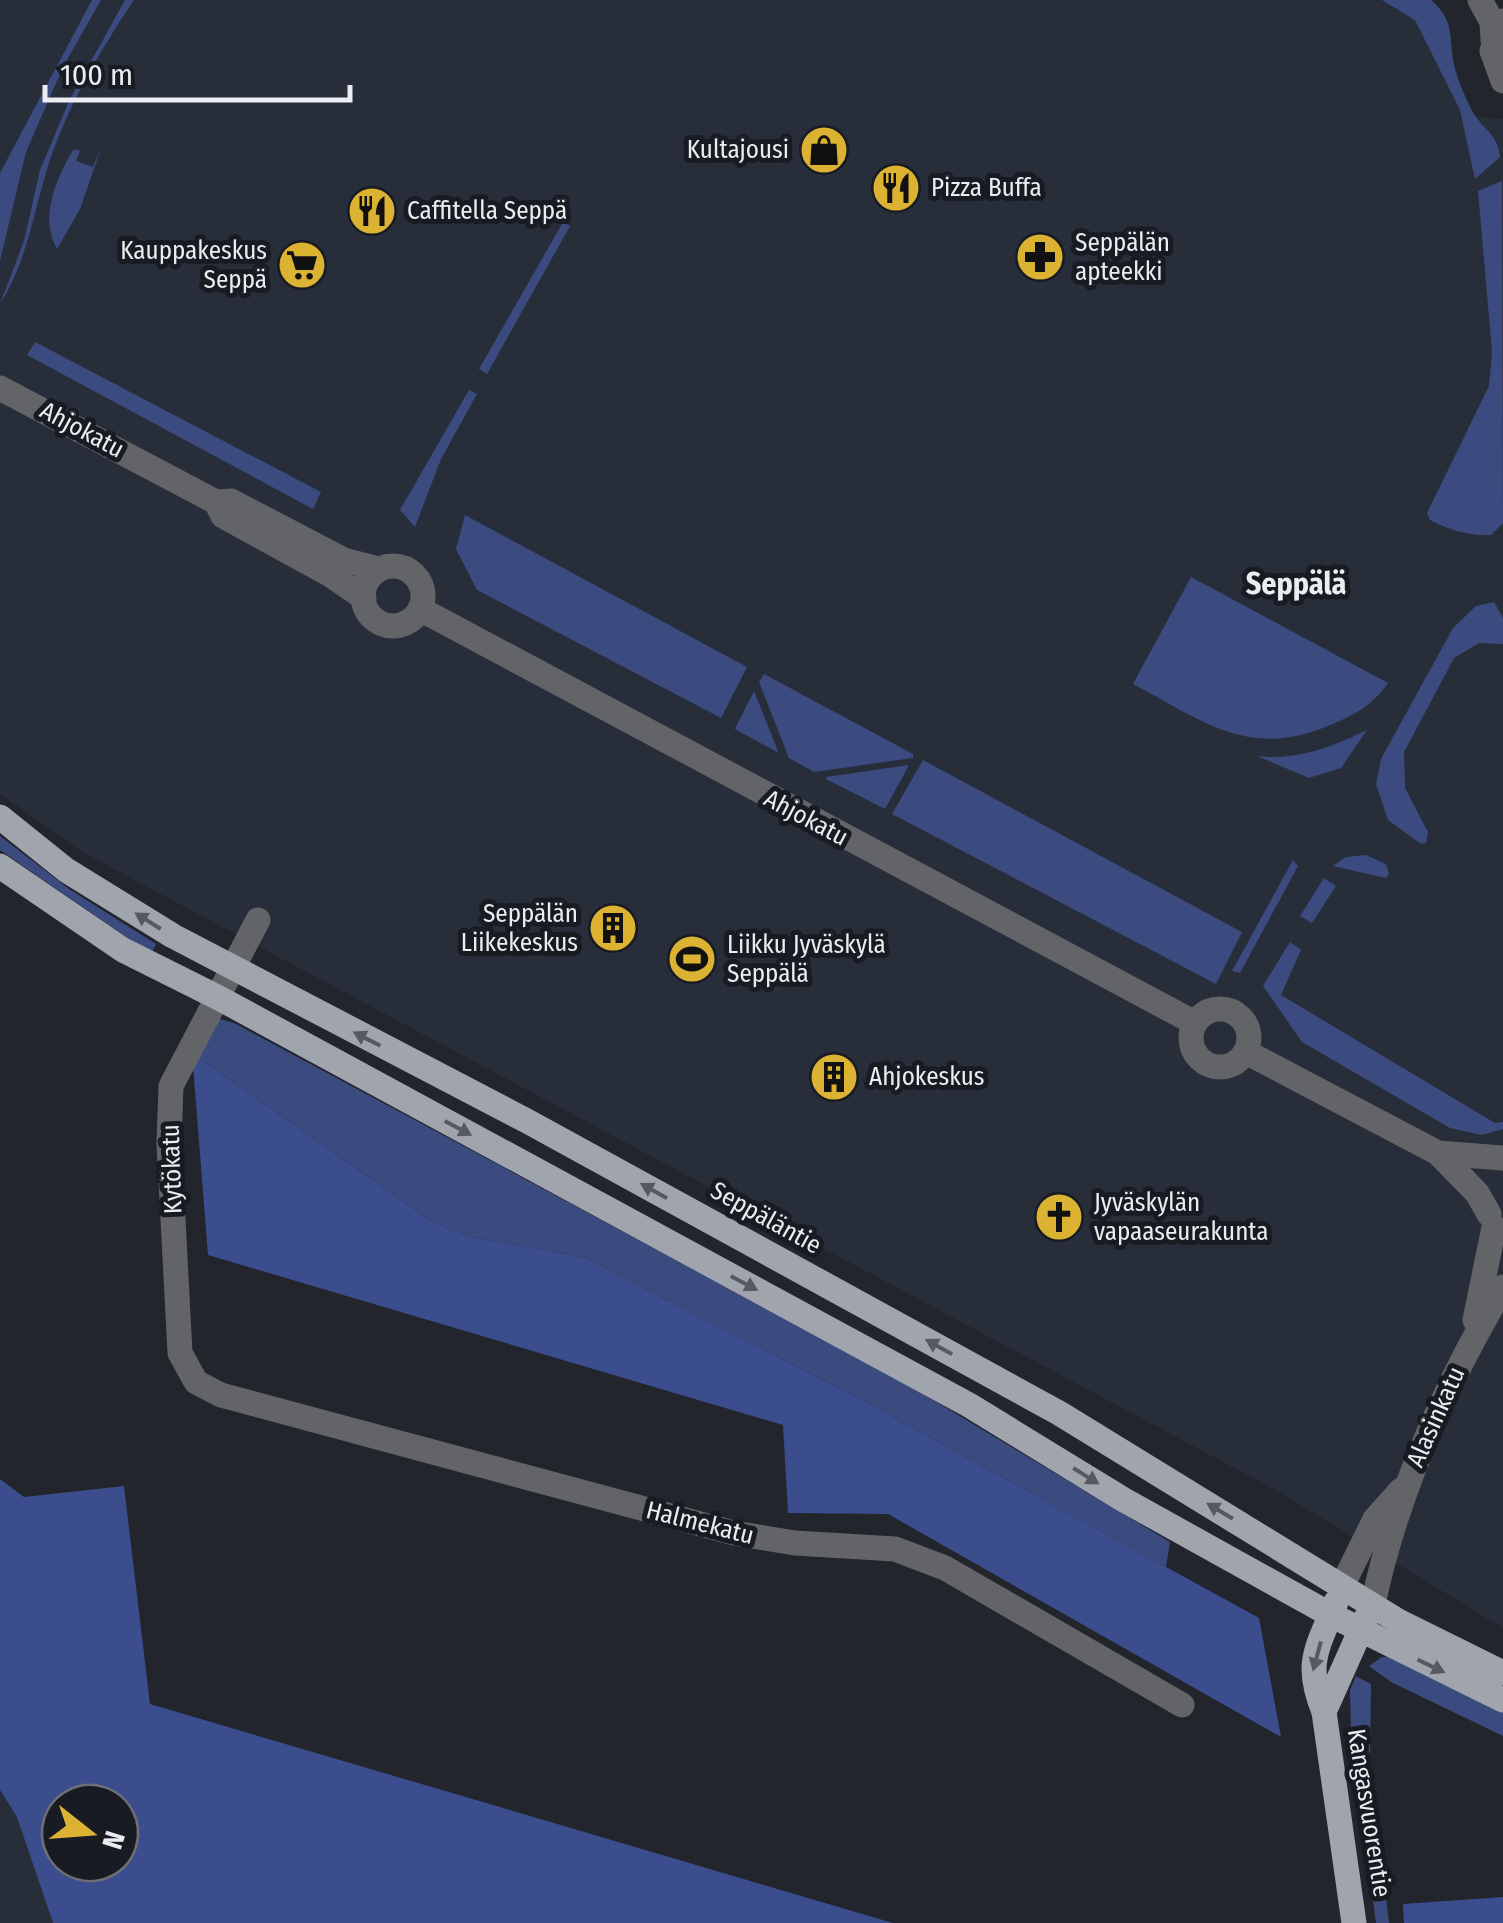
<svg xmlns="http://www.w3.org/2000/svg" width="1503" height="1923" font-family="'Fira Sans Condensed',sans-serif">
	<rect width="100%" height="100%" fill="#22252c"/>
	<g fill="#282d3a">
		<path d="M0,0H1421L1475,116L1503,119V1628L1279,1492L84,853L0,794Z"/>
		<path d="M0,1790L17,1817L53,1923H0Z"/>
	</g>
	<g fill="#3b4b7f">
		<path d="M92,0H101L63,67L26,152L0,261V173Z"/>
		<path d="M125,0H134C99,52 64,112 46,173C32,219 26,263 0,304L24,241L40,170L69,101Z"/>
		<path d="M1382,0H1431C1458,23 1447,42 1456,72C1460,85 1468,106 1476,117C1487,132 1498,136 1500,157L1475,179L1460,110L1415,20Z"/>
		<path d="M102,146L80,209L57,249C39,218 56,178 74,149L80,151L76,161L93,167Z"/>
		<path d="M1502,181L1503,523L1491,535C1469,536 1449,530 1430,520L1427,513L1489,386L1492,351L1478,191Z"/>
		<path d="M563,222L570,226L487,374L479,369Z"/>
		<path d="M35,342L321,492L313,509L27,355Z"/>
		<path d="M469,390L477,394L441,459L415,527L400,510Z"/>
		<path d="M465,515L747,667L721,718L477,590L456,549Z"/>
		<path d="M1191,577L1388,683C1374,704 1356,714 1333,724C1250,760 1206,723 1133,684Z"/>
		<path d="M1494,602L1503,618V644L1479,643L1454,658L1404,752L1405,788L1428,832L1426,843L1421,844L1388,820L1376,784L1381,759L1453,628L1476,606Z"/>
		<path d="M764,674L913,754V758L814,772L789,758L759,682Z"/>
		<path d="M754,691L778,751L777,752L735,729Z"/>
		<path d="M1367,730L1341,768L1309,778L1257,756C1296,761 1332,747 1367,730Z"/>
		<path d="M923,760L1242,932L1216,984L892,814Z"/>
		<path d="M909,765L885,809L826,779V777Z"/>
		<path d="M0,836L69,889L156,944L151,954L0,850Z"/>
		<path d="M1366,855L1386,864L1389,874L1386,878L1333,866L1346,857Z"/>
		<path d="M1293,860L1298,866L1240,973L1232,971Z"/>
		<path d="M1324,878L1336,886L1312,923L1300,916Z"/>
		<path d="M1290,942L1301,950L1281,995L1495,1123L1503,1122V1129L1482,1135L1450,1128L1302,1042L1263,986Z"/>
		<path d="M213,1017L234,1023L903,1382L1170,1542L1166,1567L868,1403L584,1257L472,1237L431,1221L192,1053Z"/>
		<path d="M1398,1656L1503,1706V1736L1391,1682L1369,1666L1382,1657Z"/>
		<path d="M1356,1676L1371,1684L1370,1762L1389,1923H1376L1351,1735L1350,1690Z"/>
	</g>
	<g fill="#3b4d8d" fill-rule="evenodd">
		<path d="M192,1053L431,1221L472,1237L584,1257L868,1403L1259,1618L1281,1737L888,1514L788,1513L783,1425L208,1255Z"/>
		<path d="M0,1479L24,1497L124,1486L150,1704L893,1923H53L17,1817L0,1790ZM60,1803H120V1863H60Z"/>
		<path d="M1503,1897V1923H1404L1403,1904Z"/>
	</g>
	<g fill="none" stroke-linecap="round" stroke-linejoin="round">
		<g stroke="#636468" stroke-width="25">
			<path d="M1480,0L1492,22L1493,40"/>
			<path d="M1503,21L1492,51L1503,81"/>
			<path d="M0,388L216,502L231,501L344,560L379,569"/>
			<path d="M216,502L223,516L329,574L364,598"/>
			<circle cx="393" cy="596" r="30"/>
			<path d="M420,609L1195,1023"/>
			<path d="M258,920L171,1086L169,1143L180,1353L196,1382L221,1395L734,1533L795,1543L895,1549L945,1568L1182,1705"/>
			<circle cx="1220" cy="1038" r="29"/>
			<path d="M1246,1052L1438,1153L1503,1158"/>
			<path d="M1438,1153L1477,1193L1489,1214"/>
			<path d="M1475,1320L1494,1227"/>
			<path d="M1343,1584L1375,1519L1401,1490"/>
			<path d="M1373,1604C1397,1491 1444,1387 1503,1287"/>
		</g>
		<g stroke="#a0a4ac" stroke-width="25">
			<path d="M0,817L66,870L173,936L527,1121L1059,1413L1398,1621L1503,1673"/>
			<path d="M0,866L123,950L219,998L969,1405L1124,1500L1331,1615L1503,1700"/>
			<path d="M1336,1602C1317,1649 1304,1663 1324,1712L1354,1923"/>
			<path d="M1324,1712L1366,1618"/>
		</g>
	</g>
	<defs><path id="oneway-solid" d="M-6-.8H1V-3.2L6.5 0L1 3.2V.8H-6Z" transform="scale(2.5)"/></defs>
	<g fill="#565960">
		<use href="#oneway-solid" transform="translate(148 921) rotate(-148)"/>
		<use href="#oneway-solid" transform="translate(367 1039) rotate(-153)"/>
		<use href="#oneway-solid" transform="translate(458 1128) rotate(28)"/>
		<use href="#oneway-solid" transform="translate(654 1191) rotate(-151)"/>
		<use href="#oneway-solid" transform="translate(744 1283) rotate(28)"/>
		<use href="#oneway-solid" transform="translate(939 1347) rotate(-151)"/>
		<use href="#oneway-solid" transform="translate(1086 1476) rotate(32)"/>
		<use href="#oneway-solid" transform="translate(1220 1511) rotate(-149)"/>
		<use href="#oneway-solid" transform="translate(1317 1656) rotate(105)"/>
		<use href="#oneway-solid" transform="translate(1431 1666) rotate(26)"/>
	</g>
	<defs>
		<g id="shop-disc" transform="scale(2.5)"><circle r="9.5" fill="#dcb233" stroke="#191b22"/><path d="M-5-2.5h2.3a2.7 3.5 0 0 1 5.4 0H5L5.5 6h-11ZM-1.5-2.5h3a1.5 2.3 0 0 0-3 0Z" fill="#111"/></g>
		<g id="restaurant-disc" transform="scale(2.5)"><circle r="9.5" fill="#dcb233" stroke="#191b22"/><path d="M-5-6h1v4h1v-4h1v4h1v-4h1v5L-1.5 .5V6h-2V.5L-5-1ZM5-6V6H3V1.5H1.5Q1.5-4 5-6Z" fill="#111"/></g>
		<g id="pharmacy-disc" transform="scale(2.5)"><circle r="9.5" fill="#dcb233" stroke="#191b22"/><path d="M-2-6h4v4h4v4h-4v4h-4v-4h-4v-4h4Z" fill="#111"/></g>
		<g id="supermarket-disc" transform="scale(2.5)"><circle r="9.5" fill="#dcb233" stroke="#191b22"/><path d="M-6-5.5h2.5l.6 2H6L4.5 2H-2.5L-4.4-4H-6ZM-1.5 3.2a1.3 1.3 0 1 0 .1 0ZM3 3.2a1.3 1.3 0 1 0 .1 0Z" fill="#111"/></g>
		<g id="building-disc" transform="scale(2.5)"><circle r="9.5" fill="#dcb233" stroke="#191b22"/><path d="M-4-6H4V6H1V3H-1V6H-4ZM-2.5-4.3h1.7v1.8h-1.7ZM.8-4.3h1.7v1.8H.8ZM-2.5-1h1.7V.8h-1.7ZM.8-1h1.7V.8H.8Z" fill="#111"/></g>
		<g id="stadium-disc" transform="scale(2.5)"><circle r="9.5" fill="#dcb233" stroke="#191b22"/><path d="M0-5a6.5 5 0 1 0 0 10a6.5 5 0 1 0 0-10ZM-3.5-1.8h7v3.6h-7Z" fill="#111"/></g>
		<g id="church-disc" transform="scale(2.5)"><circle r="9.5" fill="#dcb233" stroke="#191b22"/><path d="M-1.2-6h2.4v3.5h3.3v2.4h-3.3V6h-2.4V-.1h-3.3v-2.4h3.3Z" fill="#111"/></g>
	</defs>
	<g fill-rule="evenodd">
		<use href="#shop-disc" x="824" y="150"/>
		<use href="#restaurant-disc" x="896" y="188"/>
		<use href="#restaurant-disc" x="372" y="211"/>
		<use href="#pharmacy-disc" x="1040" y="257"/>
		<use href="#supermarket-disc" x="302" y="265"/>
		<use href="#building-disc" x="613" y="928"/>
		<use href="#stadium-disc" x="692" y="959"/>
		<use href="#building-disc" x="834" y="1077"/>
		<use href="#church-disc" x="1059" y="1217"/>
	</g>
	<g text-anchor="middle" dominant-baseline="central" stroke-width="10" stroke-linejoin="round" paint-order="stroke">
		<g font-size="25" fill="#ebedf2" stroke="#191b22" text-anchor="start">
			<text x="789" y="150" text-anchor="end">Kultajousi</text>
			<text x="931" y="188">Pizza Buffa</text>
			<text x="407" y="211">Caffitella Seppä</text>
			<text x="1075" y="243">Seppälän<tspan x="1075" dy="29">apteekki</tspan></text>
			<text x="267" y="251" text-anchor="end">Kauppakeskus<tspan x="267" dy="29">Seppä</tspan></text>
			<text x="578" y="914" text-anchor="end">Seppälän<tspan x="578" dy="29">Liikekeskus</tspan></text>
			<text x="727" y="945">Liikku Jyväskylä<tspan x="727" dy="29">Seppälä</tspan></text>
			<text x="869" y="1077">Ahjokeskus</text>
			<text x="1094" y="1203">Jyväskylän<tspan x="1094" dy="29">vapaaseurakunta</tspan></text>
		</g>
		<g font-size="25" fill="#ebedf2" stroke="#191b22">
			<text transform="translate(82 430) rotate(28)">Ahjokatu</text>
			<text transform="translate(806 818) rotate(28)">Ahjokatu</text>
			<text transform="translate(172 1169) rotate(-92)">Kytökatu</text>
			<text transform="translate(766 1218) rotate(29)">Seppäläntie</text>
			<text transform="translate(1436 1417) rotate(-66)">Alasinkatu</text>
			<text transform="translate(700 1523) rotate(14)">Halmekatu</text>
			<text transform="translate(1369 1813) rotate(81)">Kangasvuorentie</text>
		</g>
		<g font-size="30" font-weight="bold" fill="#ebedf2" stroke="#191b22">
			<text x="1296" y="584">Seppälä</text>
		</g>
	</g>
	<g transform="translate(90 1833) rotate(107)"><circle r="48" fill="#191b22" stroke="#6d6f75" stroke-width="2.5"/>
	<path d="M0-8L18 38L0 25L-18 38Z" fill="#dcb233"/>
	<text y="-15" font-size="28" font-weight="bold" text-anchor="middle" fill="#ebedf2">N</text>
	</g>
	<path d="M45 85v15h305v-15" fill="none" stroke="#ebedf2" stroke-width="5"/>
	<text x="60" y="85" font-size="30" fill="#ebedf2" stroke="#191b22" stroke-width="8" paint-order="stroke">100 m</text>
</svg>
